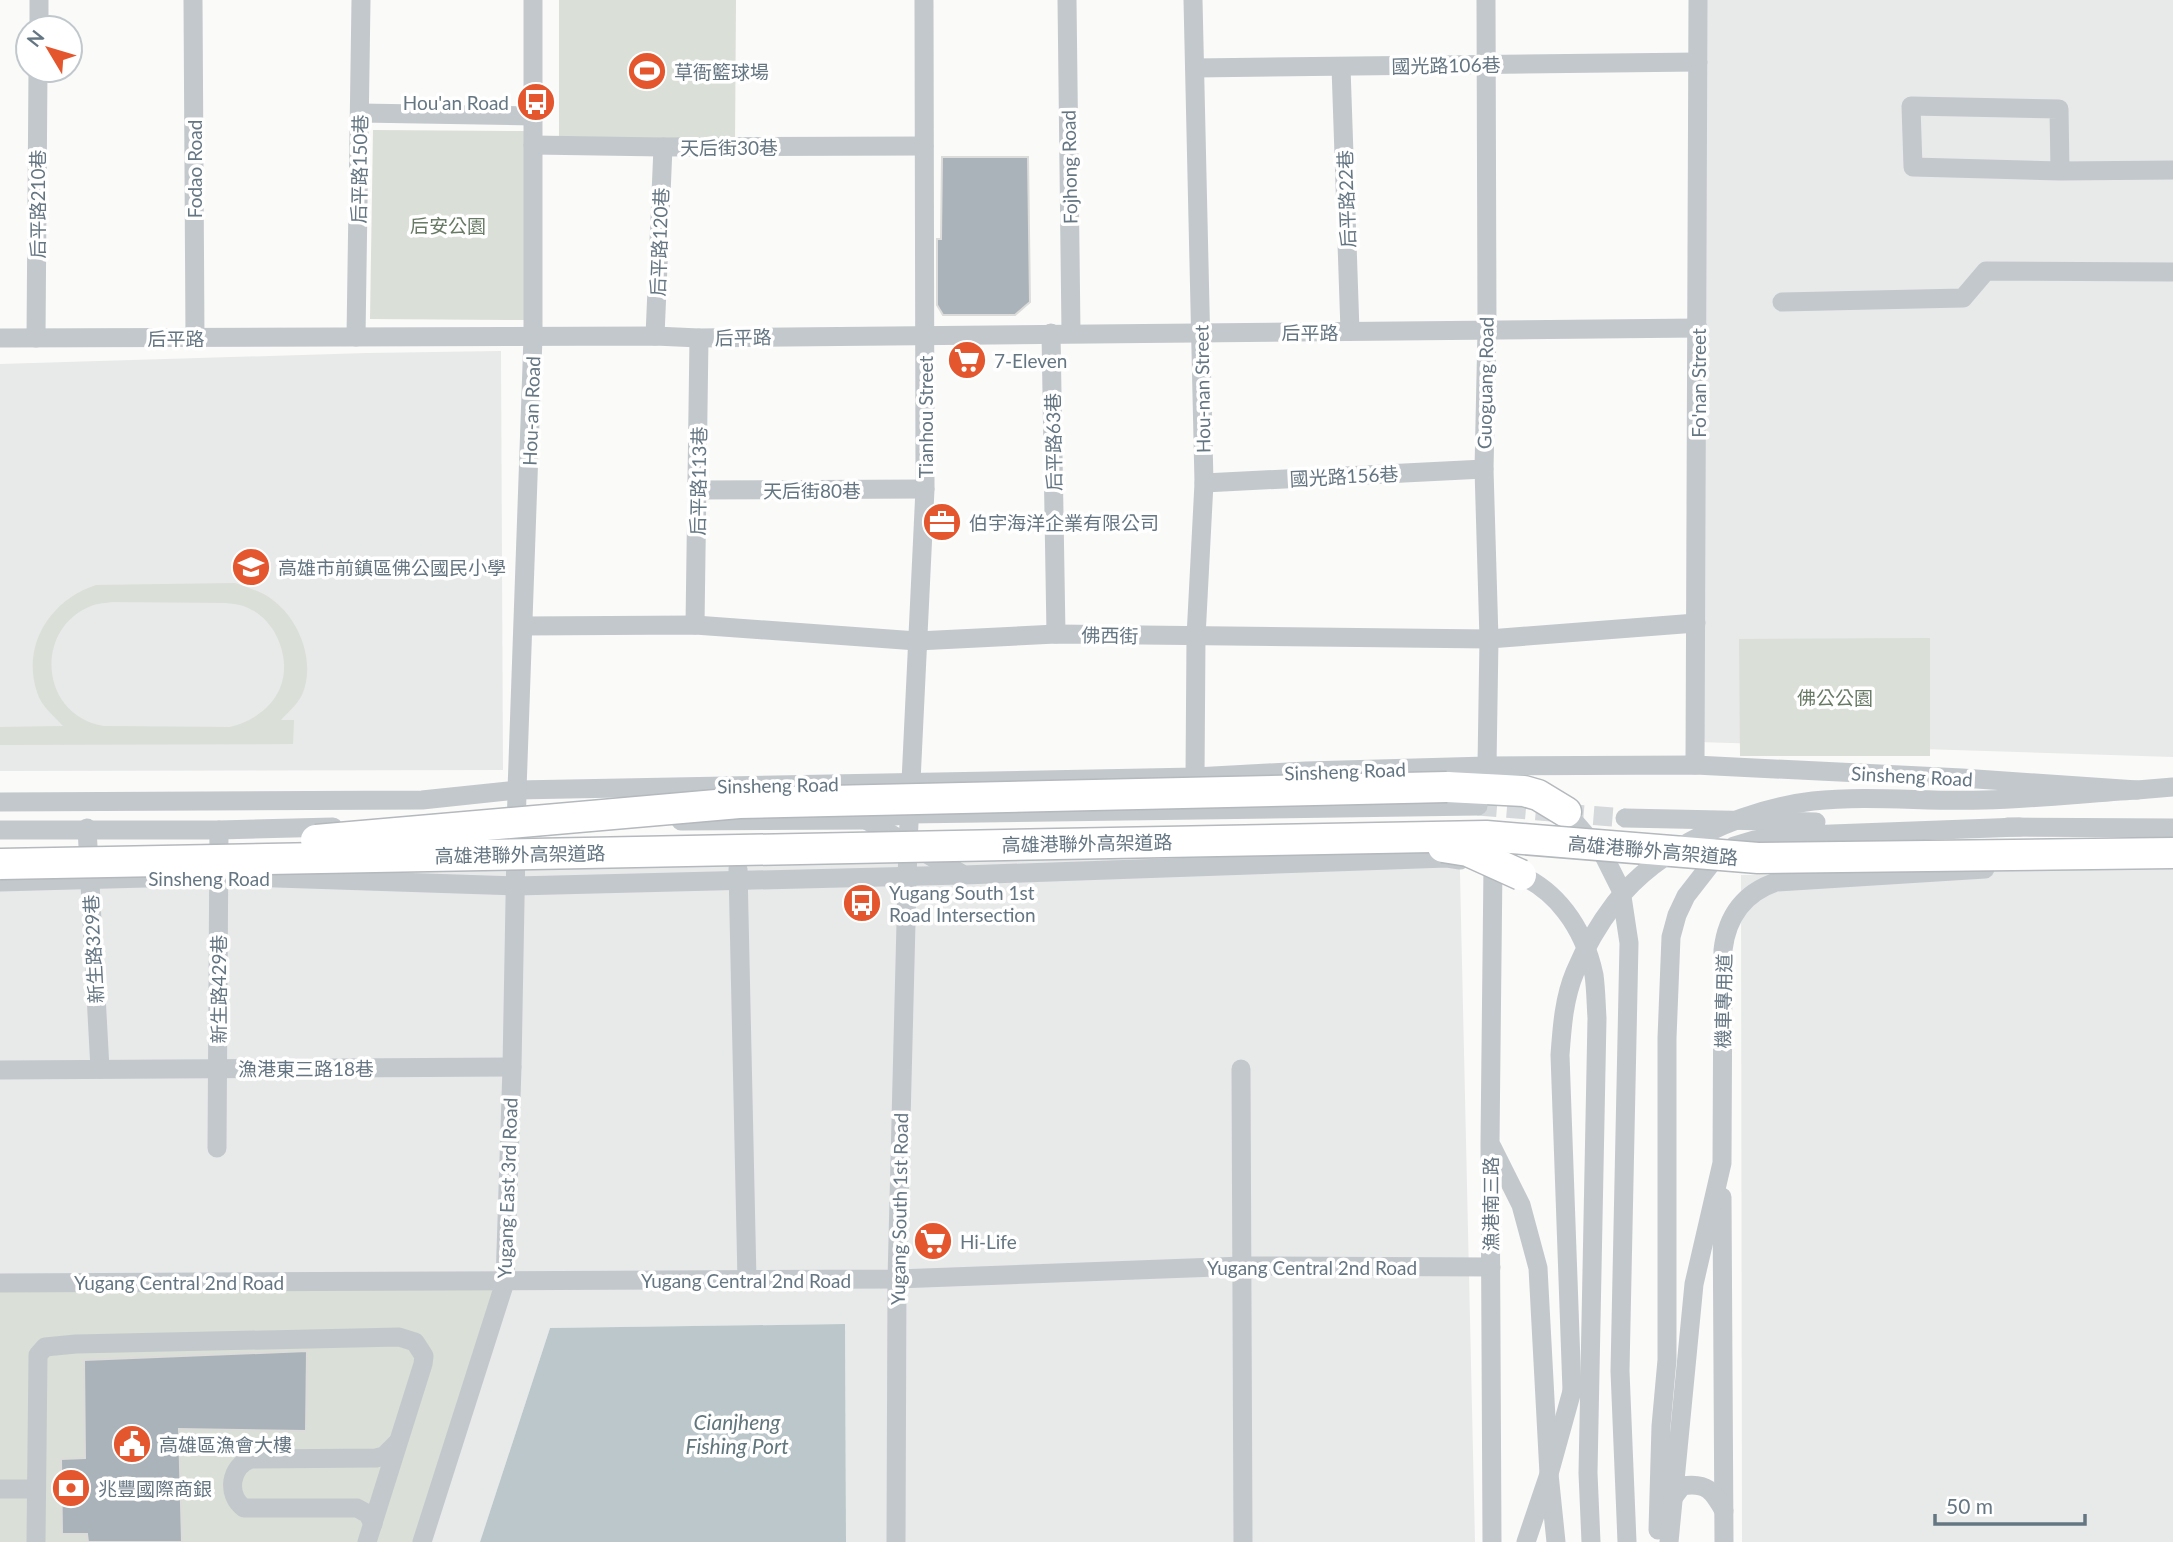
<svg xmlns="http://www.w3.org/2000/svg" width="2173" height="1542" font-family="Lato,'Noto Sans TC',sans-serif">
	<rect width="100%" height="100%" fill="#fafaf8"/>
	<g fill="#e8e9e9">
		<path d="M1702,0H2173V757L1698,742Z"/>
		<path d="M501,351L503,770L0,771V364L367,353Z"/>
		<path d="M1459,829L1475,1542H846L845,1324L550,1328L480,1542H0V858Z"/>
		<path d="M2173,866V1542H1742L1741,875Z"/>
	</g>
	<g fill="#dadfd7" fill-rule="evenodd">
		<path d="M559,0H736L735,142L559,143Z"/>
		<path d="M373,130L527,131L524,320L370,319Z"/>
		<path d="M235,583C249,588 263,592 274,601C300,621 316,663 302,695C297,705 288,712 281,720H294L293,744L0,745V727L63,726C53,715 41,706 37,692C21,644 52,599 96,585ZM113,602L226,603C235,604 244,605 252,610C262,615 272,626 277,637C297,680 273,716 230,727L104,726C40,716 33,629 91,606C98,603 106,603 113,602Z"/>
		<path d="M1930,638V756H1740L1739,639Z"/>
		<path d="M505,1282L422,1542H0V1283Z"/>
	</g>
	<path fill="#bbc7cb" d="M845,1324L846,1542H480L550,1328Z"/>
	<g fill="#aab3b9" stroke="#dcdcda" stroke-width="2">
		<path d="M942,157H1028L1030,302L1015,315H943L937,305V239H941Z"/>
		<path d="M307,1351L306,1431L179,1429L182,1542H88L87,1534H62L61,1459L85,1458L84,1360Z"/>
	</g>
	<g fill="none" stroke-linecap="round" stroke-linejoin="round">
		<path stroke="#d5d9db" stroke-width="19" stroke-dasharray="19 10" stroke-linecap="butt" d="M1478,806L1625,818"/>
		<g stroke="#b4b9bd" stroke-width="33">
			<path id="highway" d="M1447,787L1524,791L1538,795L1566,812"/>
		</g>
		<g stroke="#c3c8cc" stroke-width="19">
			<path d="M193,0L195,338"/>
			<path d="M1067,0L1071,333"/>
			<path d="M1193,0L1204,483L1196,637L1195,777"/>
			<path d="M1486,0L1487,330L1484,469L1489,639L1487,766"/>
			<path d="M39,28V0"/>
			<path d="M1341,67L1350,331"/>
			<path d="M1195,68L1698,62"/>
			<path d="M360,113L533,116"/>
			<path d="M533,145L663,147L924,146"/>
			<path d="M2060,171L2059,109L1911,106L1913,167L2060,171L2173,170"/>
			<path d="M1782,302L1963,298L1986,271L2173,272"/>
			<path d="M1051,333L1056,634"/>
			<path d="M655,336L663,147"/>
			<path d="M356,337L361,0"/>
			<path d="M0,338L655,336L699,338L1698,328"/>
			<path d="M36,338L38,70"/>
			<path d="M1204,483L1484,469"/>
			<path d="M698,490L925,489"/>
			<path d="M695,625L699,338"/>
			<path d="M524,626L695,625L917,641L1056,634L1489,639L1696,623"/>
			<path d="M1695,765L1698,0"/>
			<path d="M0,802L422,800L517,790L1195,777L1306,771L1487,766L1695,765L1962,778L2137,790L2173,787"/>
			<path d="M1559,806L1566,812L1604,856L1621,890L1629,943L1620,1371L1627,1542"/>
			<path d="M1625,818L1816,822"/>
			<path d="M866,820L964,875L1447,858L1460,860"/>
			<path d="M681,821L866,820L909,814L1478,806"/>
			<path d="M2007,827L2173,828"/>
			<path d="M87,828L100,1069"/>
			<path d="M0,830H219L333,827"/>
			<path d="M2138,846L2173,835"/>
			<path d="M738,869L747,1280"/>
			<path d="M1510,871C1556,887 1584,928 1594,975C1596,989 1596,1004 1597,1018L1588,1473L1591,1542"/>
			<path d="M0,882L219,876L516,886L961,875"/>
			<path d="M1241,1069L1243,1542"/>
			<path d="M0,1070L512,1067"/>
			<path d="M1492,1147L1521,1205L1538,1268L1549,1474L1556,1542"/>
			<path d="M217,1148L219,830"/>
			<path d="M1722,1197L1724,1542"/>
			<path d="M0,1283L897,1279L1243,1266L1491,1267"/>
			<path d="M0,1489H36"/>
			<path d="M1673,1498L1682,1486C1707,1482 1713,1491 1724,1511"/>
			<path d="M373,1524L368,1514L357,1508H244C226,1495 230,1466 251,1459L376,1458L384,1456L397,1443"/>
			<path d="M1658,1530L1661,1426L1667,1360V1038L1671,937L1677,915L1686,896L1714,860L1734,846L1754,840L1777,836L2020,827"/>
			<path d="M36,1542L38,1355L45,1347L76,1344L399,1337L415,1342L424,1356L423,1364L367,1542"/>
			<path d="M422,1542L505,1282L512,1067L517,790L533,337V0"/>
			<path d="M896,1542L897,1279L908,844L925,489L924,0"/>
			<path d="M1492,1542L1490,1143L1493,865"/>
			<path d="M1526,1542L1549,1474L1572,1391"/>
			<path d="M1669,1542L1694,1284L1722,1163L1723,950C1727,916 1744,893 1776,882L1985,869"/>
		</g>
		<use href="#highway" stroke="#fff" stroke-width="30"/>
		<g stroke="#b4b9bd" stroke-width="33" stroke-linecap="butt">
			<g id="highway-bridge">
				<path d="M316,840L739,803L1447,787"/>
				<path d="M1443,847L1468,851L1521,875"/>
				<path d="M0,864L1486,836L1758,858L2173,853"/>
			</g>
		</g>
		<path stroke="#c3c8cc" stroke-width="19" d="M1572,1391L1560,1055C1562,1027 1564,998 1575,972C1585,948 1599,924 1615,903C1658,847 1744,809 1813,801C1870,795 1927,802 1983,800C2034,799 2086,793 2137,790"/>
		<use href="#highway-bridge" stroke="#fff" stroke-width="30"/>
	</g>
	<defs>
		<g id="stadium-disc" transform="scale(2.0125)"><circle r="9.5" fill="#e4572e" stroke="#fff"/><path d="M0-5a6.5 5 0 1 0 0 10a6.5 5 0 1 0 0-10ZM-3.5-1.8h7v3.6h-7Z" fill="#fff"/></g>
		<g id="bus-disc" transform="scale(2.0125)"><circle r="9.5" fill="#e4572e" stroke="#fff"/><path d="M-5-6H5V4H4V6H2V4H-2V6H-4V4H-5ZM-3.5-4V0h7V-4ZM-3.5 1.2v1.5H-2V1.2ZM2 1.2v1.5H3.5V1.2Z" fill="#fff"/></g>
		<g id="supermarket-disc" transform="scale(2.0125)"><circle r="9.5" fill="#e4572e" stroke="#fff"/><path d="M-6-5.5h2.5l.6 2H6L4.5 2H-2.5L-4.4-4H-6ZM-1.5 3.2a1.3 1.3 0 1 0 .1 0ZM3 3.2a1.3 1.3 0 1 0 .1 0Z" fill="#fff"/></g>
		<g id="office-disc" transform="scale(2.0125)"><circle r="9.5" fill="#e4572e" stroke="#fff"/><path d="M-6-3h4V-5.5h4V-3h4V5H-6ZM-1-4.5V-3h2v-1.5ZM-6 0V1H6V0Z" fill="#fff"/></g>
		<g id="school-disc" transform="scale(2.0125)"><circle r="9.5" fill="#e4572e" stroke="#fff"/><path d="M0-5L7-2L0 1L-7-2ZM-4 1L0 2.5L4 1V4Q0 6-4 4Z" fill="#fff"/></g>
		<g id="civic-disc" transform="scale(2.0125)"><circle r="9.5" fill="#e4572e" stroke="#fff"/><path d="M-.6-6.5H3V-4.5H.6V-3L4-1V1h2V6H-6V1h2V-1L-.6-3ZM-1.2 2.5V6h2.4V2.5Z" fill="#fff"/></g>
		<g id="bank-disc" transform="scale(2.0125)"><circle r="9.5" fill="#e4572e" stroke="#fff"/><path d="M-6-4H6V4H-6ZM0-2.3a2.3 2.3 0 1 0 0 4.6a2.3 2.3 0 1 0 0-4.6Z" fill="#fff"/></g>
	</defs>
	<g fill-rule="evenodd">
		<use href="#stadium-disc" x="647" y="71"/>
		<use href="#bus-disc" x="536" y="102"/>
		<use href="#supermarket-disc" x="967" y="360"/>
		<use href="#office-disc" x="942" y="522"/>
		<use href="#school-disc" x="251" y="567"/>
		<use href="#bus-disc" x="862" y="903"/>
		<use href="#supermarket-disc" x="933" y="1241"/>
		<use href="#civic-disc" x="132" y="1444"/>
		<use href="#bank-disc" x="71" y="1488"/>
	</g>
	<g text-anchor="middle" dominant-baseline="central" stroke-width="7" stroke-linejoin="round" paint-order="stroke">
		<g font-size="19" fill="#657683" stroke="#fff">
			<text transform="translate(1446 65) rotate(-1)">國光路106巷</text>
			<text x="729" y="147">天后街30巷</text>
			<text transform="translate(1069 167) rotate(-91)">Fojhong Road</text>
			<text transform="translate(194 169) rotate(-90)">Fodao Road</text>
			<text transform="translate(359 169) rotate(-89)">后平路150巷</text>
			<text transform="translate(1346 199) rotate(-92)">后平路22巷</text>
			<text transform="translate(37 204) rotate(-90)">后平路210巷</text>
			<text transform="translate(659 242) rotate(-88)">后平路120巷</text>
			<text x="1310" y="332">后平路</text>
			<text transform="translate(743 337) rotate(-1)">后平路</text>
			<text x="176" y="338">后平路</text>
			<text transform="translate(1485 383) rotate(-89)">Guoguang Road</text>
			<text transform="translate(1698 383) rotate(-90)">Fo'nan Street</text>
			<text transform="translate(1202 389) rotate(-91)">Hou-nan Street</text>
			<text transform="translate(531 411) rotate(-88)">Hou-an Road</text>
			<text transform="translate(925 417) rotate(-90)">Tianhou Street</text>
			<text transform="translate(1053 442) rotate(-91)">后平路63巷</text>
			<text transform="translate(1344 476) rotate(-3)">國光路156巷</text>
			<text transform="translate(698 481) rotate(-89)">后平路113巷</text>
			<text x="812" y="490">天后街80巷</text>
			<text transform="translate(1110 635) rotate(1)">佛西街</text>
			<text transform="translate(1345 771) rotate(-2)">Sinsheng Road</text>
			<text transform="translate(1912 776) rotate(3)">Sinsheng Road</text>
			<text transform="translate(778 785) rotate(-1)">Sinsheng Road</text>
			<text transform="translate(1087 843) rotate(-1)">高雄港聯外高架道路</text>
			<text transform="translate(1653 850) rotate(5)">高雄港聯外高架道路</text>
			<text transform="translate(520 854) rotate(-1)">高雄港聯外高架道路</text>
			<text x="209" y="878">Sinsheng Road</text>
			<text transform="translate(93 949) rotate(-93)">新生路329巷</text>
			<text transform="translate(218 989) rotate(-90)">新生路429巷</text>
			<text transform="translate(1723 1001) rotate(-89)">機車專用道</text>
			<text x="306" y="1068">漁港東三路18巷</text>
			<text transform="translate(507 1188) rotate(-88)">Yugang East 3rd Road</text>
			<text transform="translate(1490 1204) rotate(-90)">漁港南三路</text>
			<text transform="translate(899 1209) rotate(-89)">Yugang South 1st Road</text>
			<text x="1312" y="1267">Yugang Central 2nd Road</text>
			<text x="746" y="1280">Yugang Central 2nd Road</text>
			<text x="179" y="1282">Yugang Central 2nd Road</text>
		</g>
		<g font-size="19" fill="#657683" stroke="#fff" text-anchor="start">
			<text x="674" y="71">草衙籃球場</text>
			<text x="509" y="102" text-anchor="end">Hou'an Road</text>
			<text x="994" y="360">7-Eleven</text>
			<text x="969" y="522">伯宇海洋企業有限公司</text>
			<text x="278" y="567">高雄市前鎮區佛公國民小學</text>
			<text x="889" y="892">Yugang South 1st<tspan x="889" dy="22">Road Intersection</tspan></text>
			<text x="960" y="1241">Hi-Life</text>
			<text x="159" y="1444">高雄區漁會大樓</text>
			<text x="98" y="1488">兆豐國際商銀</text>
		</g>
		<g font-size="19" fill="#687a64" stroke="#fff">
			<text x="448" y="225">后安公園</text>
			<text x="1835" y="697">佛公公園</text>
		</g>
		<g font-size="21" font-style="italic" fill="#60757c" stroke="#fff">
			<text x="737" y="1421">Cianjheng<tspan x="737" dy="24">Fishing Port</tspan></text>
		</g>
	</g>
	<g transform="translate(49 49) rotate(308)"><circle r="33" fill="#ffffff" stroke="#c1c8cd" stroke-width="2"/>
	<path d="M0-5L12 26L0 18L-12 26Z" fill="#e4572e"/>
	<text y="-10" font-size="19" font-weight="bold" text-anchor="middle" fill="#657683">N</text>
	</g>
	<path d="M1935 1514v10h150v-10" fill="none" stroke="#657683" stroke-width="3.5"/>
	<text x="1946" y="1514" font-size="21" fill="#657683" stroke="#ffffff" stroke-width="5" paint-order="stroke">50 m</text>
</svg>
